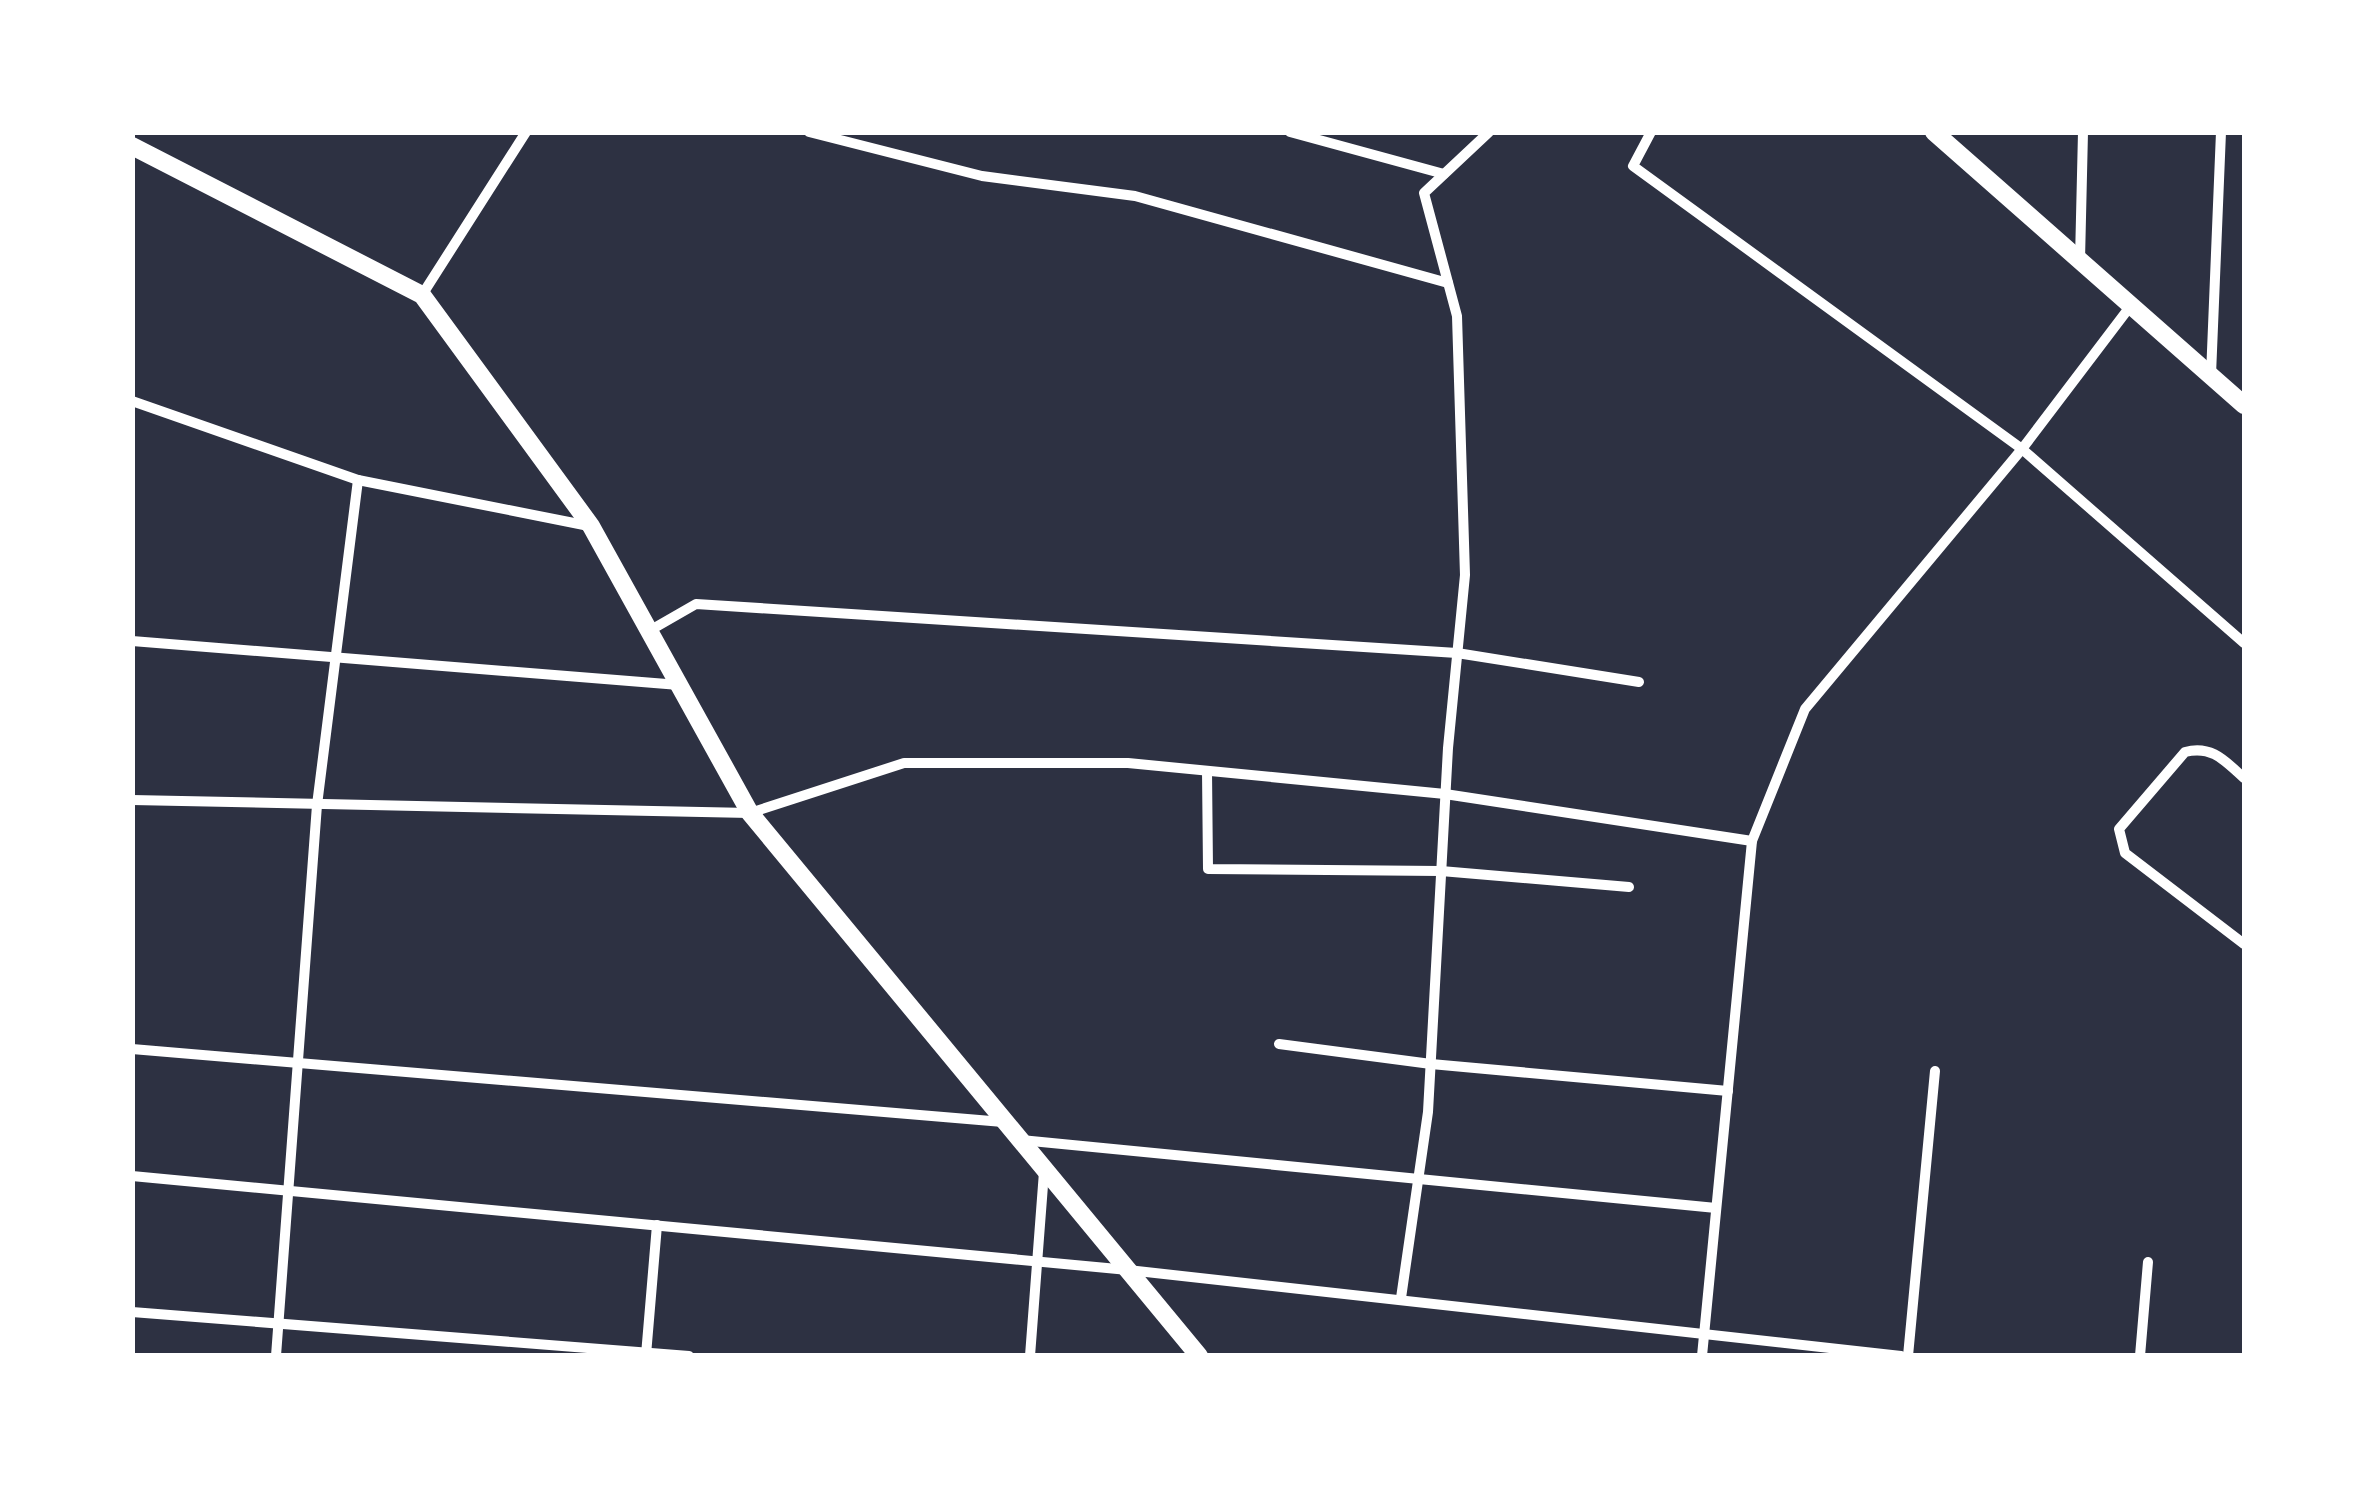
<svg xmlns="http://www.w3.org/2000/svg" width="2377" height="1488" font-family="Lora,serif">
	<rect width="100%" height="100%" fill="#2d3142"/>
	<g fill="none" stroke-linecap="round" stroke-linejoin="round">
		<g stroke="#fff" stroke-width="10">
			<path d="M809,132L982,176L1135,196L1448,283"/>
			<path d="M1290,132L1444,174"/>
			<path d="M1651,132L1633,166L2022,449L2244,643"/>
			<path d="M2080,260L2083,132"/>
			<path d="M422,295L526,132"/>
			<path d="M2211,375L2221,132"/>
			<path d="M132,401L358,480L589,526"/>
			<path d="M649,631L696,604L1457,653L1639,682"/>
			<path d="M132,641L679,685"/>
			<path d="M1207,771L1208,869L1441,871L1629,887"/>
			<path d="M2244,778C2225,761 2212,745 2185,752L2119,829L2125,853L2244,944"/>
			<path d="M132,800L750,813L904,763H1128L1445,794L1752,841"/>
			<path d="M1279,1044L1431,1064L1728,1091"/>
			<path d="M132,1049L1003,1122"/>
			<path d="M1021,1140L1716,1208"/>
			<path d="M132,1176L1128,1270L1901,1356"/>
			<path d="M1401,1298L1428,1112L1448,748L1465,575L1457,316L1424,193L1489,132"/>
			<path d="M132,1312L689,1356"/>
			<path d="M646,1355L657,1225"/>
			<path d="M276,1356L317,805L358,480"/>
			<path d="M1030,1356L1044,1172"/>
			<path d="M1702,1356L1752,841L1805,709L2022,449L2129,308"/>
			<path d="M1908,1356L1935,1071"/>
			<path d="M2140,1356L2148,1262"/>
		</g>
		<g stroke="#fff" stroke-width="18">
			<path d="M1934,132L2244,405"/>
			<path d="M132,146L422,295L591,526L750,813L1199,1356"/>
		</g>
	</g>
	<rect width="2377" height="1488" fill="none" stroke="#ffffff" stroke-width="270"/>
</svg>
